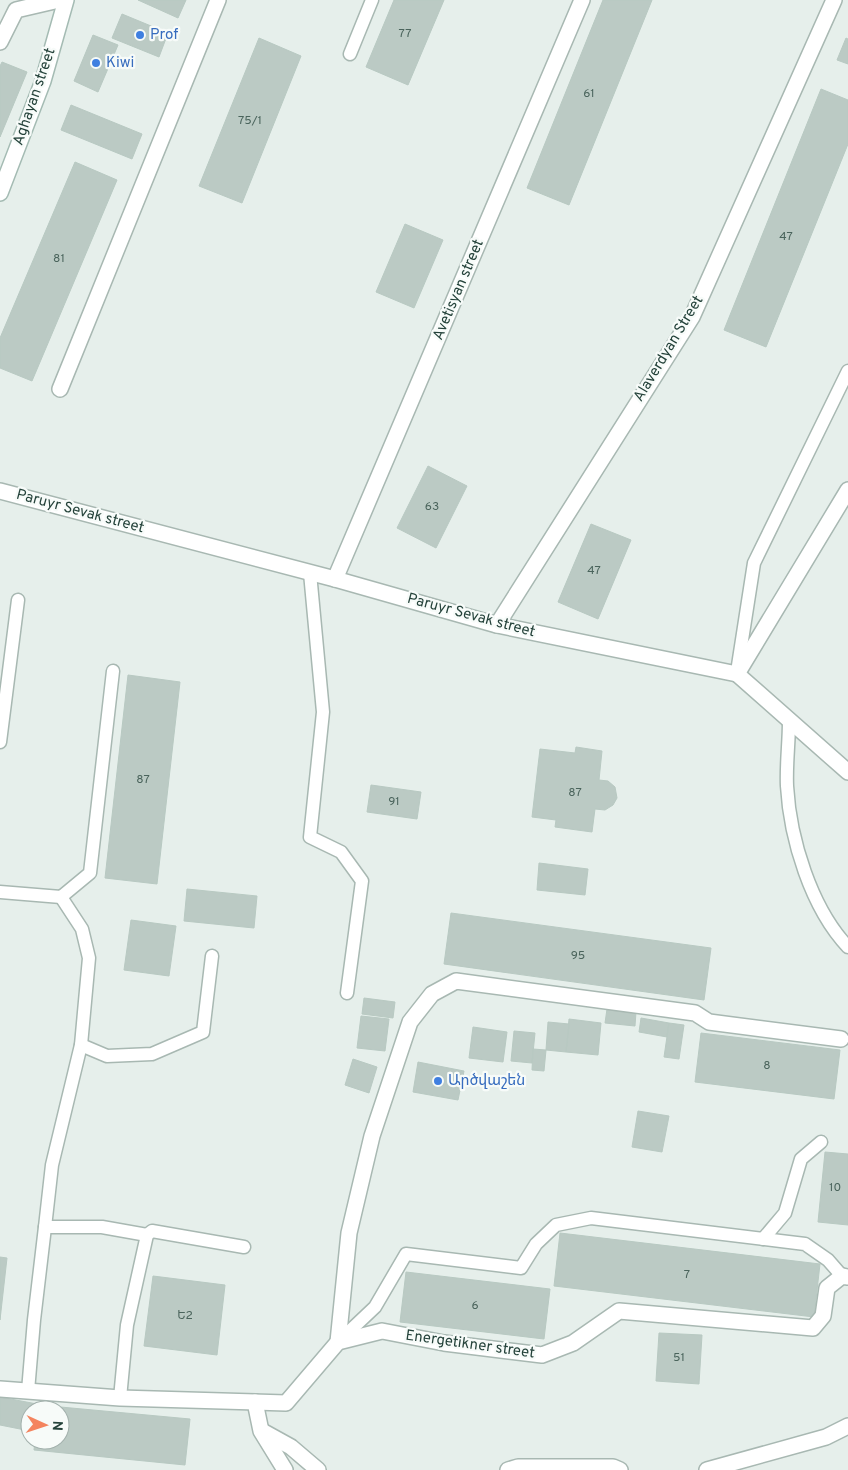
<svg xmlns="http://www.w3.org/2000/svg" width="848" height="1470" font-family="Overpass,'Noto Sans Armenian',sans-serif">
	<rect width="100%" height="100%" fill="#e6efeb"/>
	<g fill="#bbcac4" stroke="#b8c9c2">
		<path d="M138,0H186L178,18Z"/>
		<path d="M394,0H444L408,85L366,67Z"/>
		<path d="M603,0H652L569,205L527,188Z"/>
		<path d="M122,14L168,33L159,57L112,38Z"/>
		<path d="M93,35L118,45L98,92L74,81Z"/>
		<path d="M259,38L301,56L242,203L199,186Z"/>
		<path d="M846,38L848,39V64L837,60Z"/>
		<path d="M2,62L27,72L0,137V66Z"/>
		<path d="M821,89L848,100V144L766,347L724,330Z"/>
		<path d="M71,105L142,134L132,159L61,130Z"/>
		<path d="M75,162L117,180L32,381L0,368V338Z"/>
		<path d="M405,224L443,240L414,308L376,292Z"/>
		<path d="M428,466L467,486L436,548L397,528Z"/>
		<path d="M591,524L631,540L598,619L558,602Z"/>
		<path d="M128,675L180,682L157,884L105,878Z"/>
		<path d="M576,747L602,751L599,780L608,781L615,787L617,798L613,805L605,810L595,809L592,832L555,827L556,820L532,817L540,749L575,753Z"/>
		<path d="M371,785L421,792L417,819L367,812Z"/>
		<path d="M539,863L588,869L585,895L537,890Z"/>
		<path d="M187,889L257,896L254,928L184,921Z"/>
		<path d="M451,913L711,948L704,1000L444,964Z"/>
		<path d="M131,920L176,926L169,976L124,970Z"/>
		<path d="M364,998L395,1002L393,1018L362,1014Z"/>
		<path d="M607,1009L636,1012L635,1026L605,1023Z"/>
		<path d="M361,1016L389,1019L385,1051L357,1048Z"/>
		<path d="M641,1018L669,1023L667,1037L639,1032Z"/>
		<path d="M569,1019L601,1023L598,1055L566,1052Z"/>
		<path d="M548,1022L569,1024L566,1052L546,1050Z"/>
		<path d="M669,1023L684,1025L679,1059L664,1057Z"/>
		<path d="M473,1027L507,1032L503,1062L469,1058Z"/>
		<path d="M514,1031L535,1033L532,1063L511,1061Z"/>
		<path d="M701,1033L840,1050L834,1099L695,1082Z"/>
		<path d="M533,1049L546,1050L544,1071L532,1070Z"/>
		<path d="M353,1059L377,1067L369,1093L345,1085Z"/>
		<path d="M418,1062L464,1071L458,1100L413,1092Z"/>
		<path d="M638,1111L669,1116L662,1152L632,1147Z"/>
		<path d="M825,1152L848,1154V1225L818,1222Z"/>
		<path d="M560,1233L820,1264L814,1317L554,1286Z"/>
		<path d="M0,1257L7,1258L0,1320Z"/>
		<path d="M406,1272L550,1289L544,1339L400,1322Z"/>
		<path d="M153,1276L225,1285L217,1355L144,1346Z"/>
		<path d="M659,1333L702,1335L699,1384L656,1381Z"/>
		<path d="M0,1397L37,1404L36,1410H30V1431L0,1425Z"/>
		<path d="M39,1405L190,1419L185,1465L34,1450L35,1440H60V1410H38Z"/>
	</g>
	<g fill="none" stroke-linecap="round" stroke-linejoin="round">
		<g stroke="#a8b8b2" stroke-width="15">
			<g id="lane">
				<path d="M350,54L372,0"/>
				<path d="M310,573L323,712L310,837L341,852L362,881L347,993"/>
				<path d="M737,672L754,563L848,371"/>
				<path d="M789,721C789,743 786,765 787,786C790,839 811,908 848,947"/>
				<path d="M0,742L18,600"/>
				<path d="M0,892L61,897L90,873L113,671"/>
				<path d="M81,1045L107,1056L152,1054L203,1032L212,956"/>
				<path d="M45,1227L52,1165L81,1045L89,958L82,929L61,897"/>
				<path d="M763,1239L785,1213L801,1159L821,1142"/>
				<path d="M338,1342L375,1307L406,1254L521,1268L536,1244L556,1225L591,1218L805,1244L828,1260L842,1276"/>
				<path d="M28,1391L34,1320L45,1227H102L147,1235"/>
				<path d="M120,1398L127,1325L147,1235L152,1231L244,1247"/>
			</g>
		</g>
		<g stroke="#a8b8b2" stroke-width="18">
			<g id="street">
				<path d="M0,42L16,10L59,0"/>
				<path d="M60,389L218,0"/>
				<path d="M0,491L335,579L497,625L737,674L848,490"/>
				<path d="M335,579L582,0"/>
				<path d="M497,625L692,317L834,0"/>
				<path d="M737,674L848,772"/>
				<path d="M338,1342L349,1233L372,1136L410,1022L432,994L456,981L695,1013L709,1022L841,1039"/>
				<path d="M0,1389L120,1398L286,1403L338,1342L382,1331L444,1343L542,1355L573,1343L619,1311L813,1328L823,1316L827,1288L842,1276L848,1277"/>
				<path d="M255,1402L261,1431L285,1470"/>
				<path d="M262,1431L291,1447L318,1470"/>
				<path d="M508,1470L518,1467H613L620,1470"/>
				<path d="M707,1470L826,1437L848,1426"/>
			</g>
		</g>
		<g stroke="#a4bbb3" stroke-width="18">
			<path id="secondary" d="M0,193L43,81L66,0"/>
		</g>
		<use href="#lane" stroke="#fff" stroke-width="12"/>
		<use href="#street" stroke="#fff" stroke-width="15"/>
		<use href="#secondary" stroke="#fff" stroke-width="15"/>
	</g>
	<g fill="#3f7fe0" stroke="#f7fbf9" stroke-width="2">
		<circle cx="140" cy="35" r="5"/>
		<circle cx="96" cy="63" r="5"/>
		<circle cx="438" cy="1081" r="5"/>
	</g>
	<g text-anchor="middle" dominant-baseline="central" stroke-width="4.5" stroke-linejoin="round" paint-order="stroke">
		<g font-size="12" fill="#4a645c">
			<text x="405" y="34">77</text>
			<text x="589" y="94">61</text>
			<text x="250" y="121">75/1</text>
			<text x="786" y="237">47</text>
			<text x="59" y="259">81</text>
			<text x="432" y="507">63</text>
			<text x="594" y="571">47</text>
			<text x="143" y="780">87</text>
			<text x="575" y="793">87</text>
			<text x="394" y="802">91</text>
			<text x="578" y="956">95</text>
			<text x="767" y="1066">8</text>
			<text x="835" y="1188">10</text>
			<text x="687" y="1275">7</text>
			<text x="475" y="1306">6</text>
			<text x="185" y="1316">Ե2</text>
			<text x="679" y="1358">51</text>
		</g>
		<g font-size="15" fill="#366cbe" stroke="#f7fbf9" text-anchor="start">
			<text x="150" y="35">Prof</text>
			<text x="106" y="63">Kiwi</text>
			<text x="448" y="1081">Արծվաշեն</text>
		</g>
		<g font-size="15" fill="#24423a" stroke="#f7fbf9">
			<text transform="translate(35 97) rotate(-71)">Aghayan street</text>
			<text transform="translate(459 290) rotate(-67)">Avetisyan street</text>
			<text transform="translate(669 349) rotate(-59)">Alaverdyan Street</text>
			<text transform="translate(80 512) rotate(15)">Paruyr Sevak street</text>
			<text transform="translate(471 616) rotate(15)">Paruyr Sevak street</text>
			<text transform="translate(470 1345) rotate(8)">Energetikner street</text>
		</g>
	</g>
	<g transform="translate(45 1425) rotate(93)"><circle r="24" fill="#f7fbf9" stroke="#a3b1ad"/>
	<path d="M0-4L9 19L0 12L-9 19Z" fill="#f4845f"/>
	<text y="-8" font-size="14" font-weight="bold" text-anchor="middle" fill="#24423a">N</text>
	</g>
</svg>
